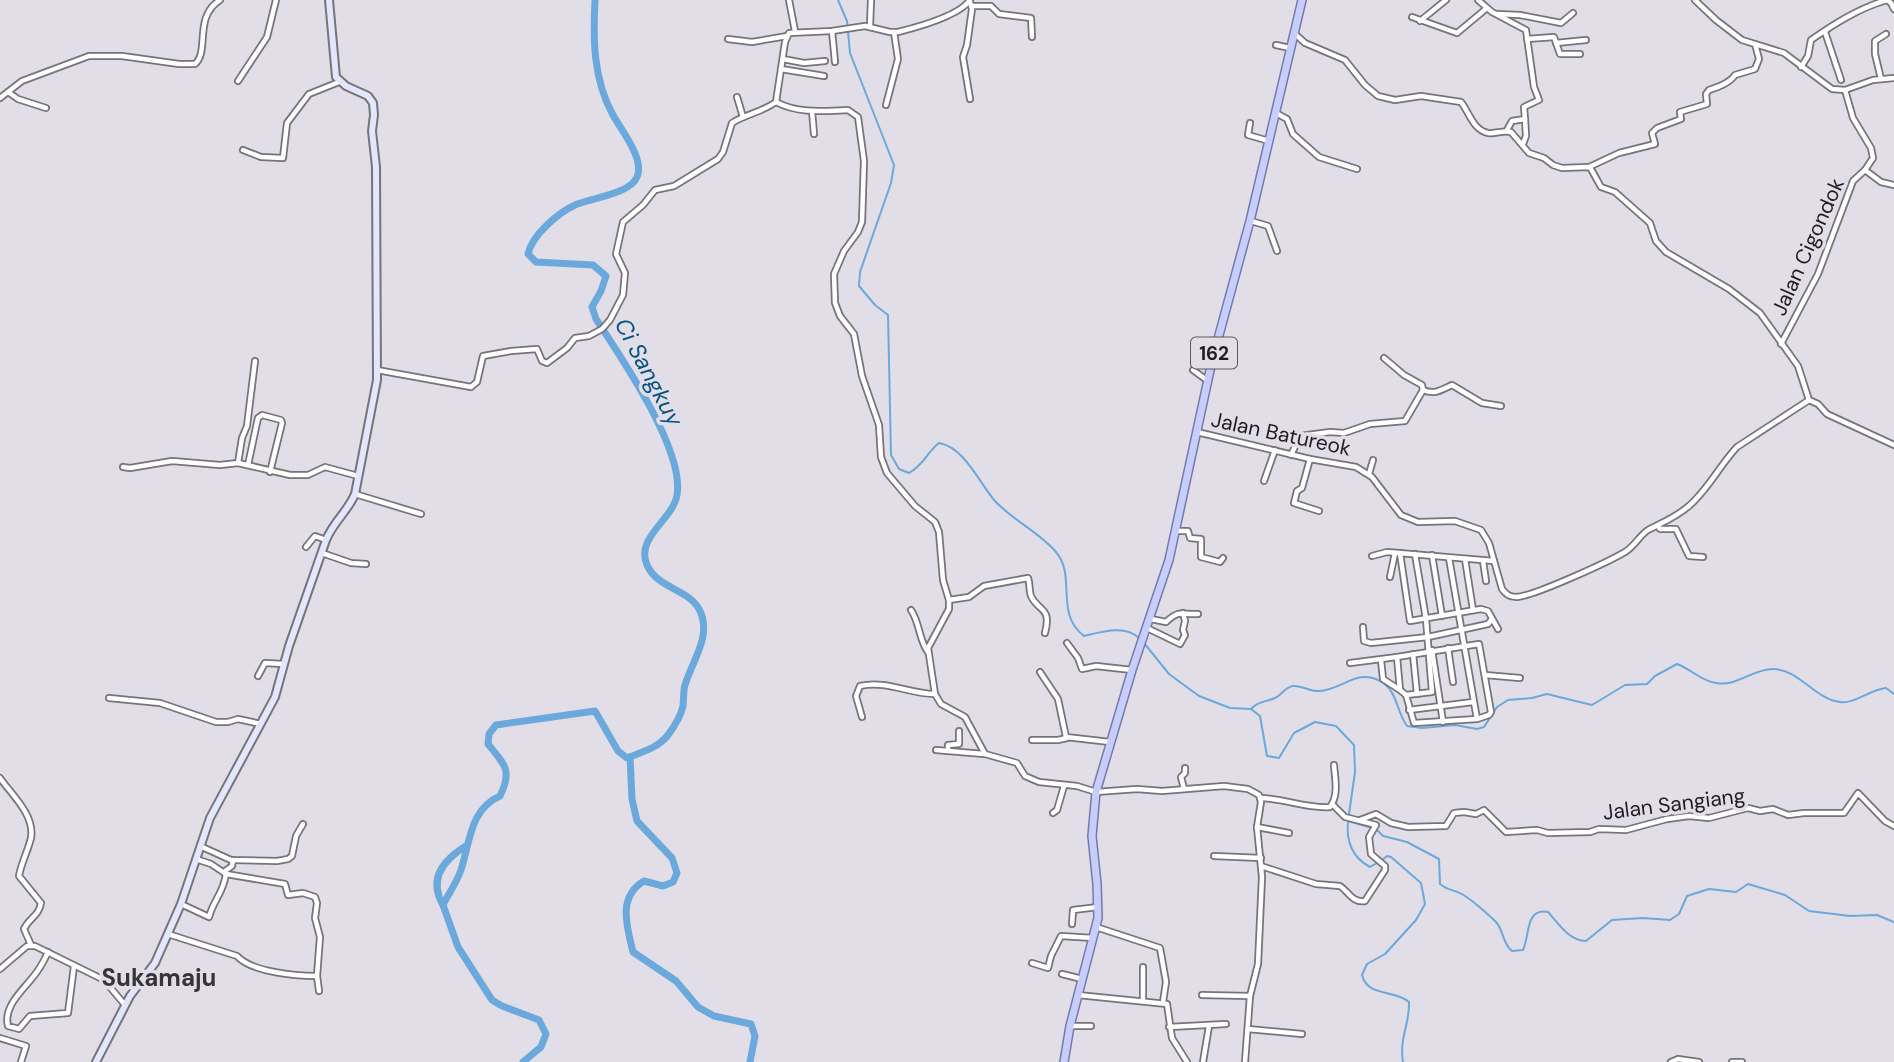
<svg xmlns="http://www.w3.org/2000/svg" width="1894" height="1062" font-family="'DM Sans',sans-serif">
	<rect width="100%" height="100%" fill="#e2dee7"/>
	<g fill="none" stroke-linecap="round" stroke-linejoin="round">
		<g stroke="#6ba8db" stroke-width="2">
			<path d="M838,0L847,21L850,53L894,165L891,183L860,272L859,286L875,305L888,315L891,455L899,469L909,473C925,464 926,453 939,443C964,447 979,482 994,500C1012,520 1039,532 1056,552C1077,577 1054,613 1084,636C1101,632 1126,624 1140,639"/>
			<path d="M1144,643L1169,674L1199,696L1230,708L1251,709L1260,716L1267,756L1279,758L1294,733L1315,722L1336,726L1354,745L1355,772L1348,821L1376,829L1383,836L1407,842L1439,859L1440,884C1448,891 1457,890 1465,896C1473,901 1489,915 1496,922C1504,931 1502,943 1512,951L1523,950C1530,935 1525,908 1548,912C1558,923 1569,941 1586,941L1612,920L1643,918L1670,920L1679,914L1687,896L1709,889L1736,892L1748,884L1785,895L1809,911L1850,916L1877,915L1894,922"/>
			<path d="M1251,709C1258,701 1266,702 1275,698C1282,695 1285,687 1293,686C1302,685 1310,692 1319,691C1342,690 1357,668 1380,681C1398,691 1396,711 1407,726L1422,728L1455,725L1477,729L1484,727L1497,707L1508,700L1532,698L1547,694L1592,705L1625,685L1647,684L1655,676L1677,664C1691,669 1701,681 1716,683C1737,687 1752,669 1773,669C1799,669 1816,700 1840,702C1855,704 1869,690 1886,688L1894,694"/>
			<path d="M1348,821C1346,841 1351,857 1370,867L1377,863"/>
			<path d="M1382,860L1387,856L1391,857L1421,883L1425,904L1416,920L1385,954L1367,964L1362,975C1368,998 1395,989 1409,1002C1410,1024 1399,1037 1403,1062"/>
		</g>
		<g stroke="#6ba8db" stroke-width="7">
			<path d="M630,757L632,799L637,821L672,858L677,873L673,882L663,886L644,881C617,897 627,927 633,952L676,981L698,1007L714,1016L751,1024L755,1036L750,1062"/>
			<path d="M443,905C428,879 443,860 466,846"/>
			<path d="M523,1062L541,1047L546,1034L539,1020L502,1006L492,1000L458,947L443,905C449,893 457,882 461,870C470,842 470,809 500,796C513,770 504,764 488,744L489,734L496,725L595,711L618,751L627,758C642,752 658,748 668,735C674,727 681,715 683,706C684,699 683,692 685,685C692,661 713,635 699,609C688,589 657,588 647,565C635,537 673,520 677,495C685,451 621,357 596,319L592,307L601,291L606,276L593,265L536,262L528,254C532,235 558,213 575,205C591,198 630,194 637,177C645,159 621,130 613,115C593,79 593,39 595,0"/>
		</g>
		<g stroke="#77737a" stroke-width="8">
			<g id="street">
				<path d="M789,0L795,31"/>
				<path d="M1478,0L1492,12L1526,30L1534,87L1539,100L1524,107L1525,119L1512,121L1507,130"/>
				<path d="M1695,0L1716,20L1742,40L1784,53L1832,89L1845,90L1873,80L1894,78"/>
				<path d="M970,2L972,9L967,45L963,57L970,99"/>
				<path d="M972,6H991L999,14L1031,18L1032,37"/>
				<path d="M1497,14L1520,15L1561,23L1573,13"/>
				<path d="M1412,17L1457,33L1487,8"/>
				<path d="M1420,21L1446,0"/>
				<path d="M870,26L871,0"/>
				<path d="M832,31L835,62"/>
				<path d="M1825,32L1841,80"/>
				<path d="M1295,34L1305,43L1345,60L1365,85L1378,96L1395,100L1421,96L1461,102C1469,112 1473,130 1488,133C1496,134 1503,130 1511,132L1529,153L1544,158L1553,165L1562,168L1588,167L1591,169L1601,187L1615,192L1650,223L1656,241L1666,252L1729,289L1760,313L1798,366L1809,400"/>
				<path d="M728,39L752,42L787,36"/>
				<path d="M1527,39L1554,37L1560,54H1580"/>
				<path d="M1556,43L1586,40"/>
				<path d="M1276,45L1290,48"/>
				<path d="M783,59L804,63L825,61"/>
				<path d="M1801,67L1808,56L1811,40C1834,24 1859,8 1887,0L1891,3L1894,9"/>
				<path d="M781,69L824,76"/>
				<path d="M1881,79L1875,54V41L1886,34"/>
				<path d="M238,81L267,37L276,0"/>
				<path d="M8,92L18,99L46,108"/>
				<path d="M737,97L743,117"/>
				<path d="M0,98L22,81L89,56H122L179,64H195C210,51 193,17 220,0"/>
				<path d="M776,102C799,114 823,111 848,110L858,117L864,161L862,222L858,232L844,251L834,274L835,303L840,316L854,334L862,376L879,425L881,457L887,473L915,506L935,522L939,532L943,580L949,600V609L928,648L935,694L941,704L965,717L985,754L1017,763L1025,776L1039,782L1077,786L1096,792L1137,789L1162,791L1224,786L1248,789L1259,795L1261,802L1257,827L1262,877L1258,964L1250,996L1245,1062"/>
				<path d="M886,105L898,59L894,32"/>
				<path d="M812,111L814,134"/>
				<path d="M1276,113L1287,119L1293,134L1319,157L1357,169"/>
				<path d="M1250,123L1248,135L1269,141"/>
				<path d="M1523,144L1526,136L1525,119"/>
				<path d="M243,150L261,157L283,158L287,123L309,94L339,82"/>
				<path d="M1589,167L1619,153L1655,144L1652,133L1657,128L1681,119L1680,112L1707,104L1706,94L1709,90C1718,87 1730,83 1735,75L1755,69L1759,59L1755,44"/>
				<path d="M1865,170L1881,182L1894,185"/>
				<path d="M1251,221L1268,226L1277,251"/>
				<path d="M1781,344L1818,274L1853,181L1865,170L1873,158L1871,148L1853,118L1845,90"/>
				<path d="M1384,358L1404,375L1422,385L1423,390"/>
				<path d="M377,370L471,387L477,382L483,356L511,351L537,349L542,361L547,363L567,348L575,338L589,336L602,329L610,320L623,295L625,273L616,254L623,222L643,205L655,190L674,186L718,159L723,152L732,123C746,114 760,113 776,102L785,42L789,33L832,31L865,26L890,32H898C918,27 959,16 970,0"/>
				<path d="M1193,370L1208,381"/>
				<path d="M1809,400L1818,404L1827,414L1894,445"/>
				<path d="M1197,432L1310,459L1356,467L1372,477L1401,515L1418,522L1455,521L1481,530L1489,543L1502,589C1506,594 1509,597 1516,597C1532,597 1608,562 1625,552C1635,546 1639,536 1648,530C1663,522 1677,517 1690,505C1709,488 1720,465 1737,447L1809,400"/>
				<path d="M1291,455L1300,436L1330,432L1344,433L1370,424L1405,421L1423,390C1435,395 1441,390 1452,385L1482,403L1501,406"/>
				<path d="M1310,459L1302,488L1297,491L1294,503L1319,511"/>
				<path d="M238,463L242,438L247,426L255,361"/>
				<path d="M248,465L258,418L262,415L281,420L282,423L270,472"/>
				<path d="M123,467L130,468L172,461L220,465L238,463L290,475H308L325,467L358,476"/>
				<path d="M1369,474L1373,460"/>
				<path d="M1264,481L1275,450"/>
				<path d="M355,494L421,514"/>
				<path d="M1658,526L1660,529H1676L1689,556L1703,557"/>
				<path d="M1176,531H1188L1190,538L1201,539V557L1220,562L1223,558"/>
				<path d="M306,547L315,536L326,540"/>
				<path d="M322,553L351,563L366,564"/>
				<path d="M1400,553L1410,621L1481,609L1488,611L1498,629"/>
				<path d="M1432,555L1442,616"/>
				<path d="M1372,556L1387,552L1494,561"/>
				<path d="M1449,558L1477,719"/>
				<path d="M1465,559L1473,610"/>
				<path d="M1483,561L1486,581"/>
				<path d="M1390,577L1395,553"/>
				<path d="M949,600L969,597L984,586L1028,578C1030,583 1029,591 1031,596C1038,612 1052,606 1045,633"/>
				<path d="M911,610C920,623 919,641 928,652"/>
				<path d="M1151,619L1166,622C1180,609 1181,615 1198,614"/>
				<path d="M1363,627L1364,641L1371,643L1428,637L1488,624L1492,619"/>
				<path d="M1147,628L1180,644L1185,635L1183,630L1185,621L1183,613"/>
				<path d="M1067,643L1078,658L1082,669L1096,666L1132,670"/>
				<path d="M1479,644L1491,712L1489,715L1477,719L1414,723L1406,695L1400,690L1397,657Z"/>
				<path d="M1448,648L1453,682"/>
				<path d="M1432,650L1443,722"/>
				<path d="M1413,654L1417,694"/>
				<path d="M1381,660L1383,679L1400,690"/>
				<path d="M1350,663L1397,657"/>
				<path d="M1040,672L1058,699L1066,737L1110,742"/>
				<path d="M1485,675L1520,678"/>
				<path d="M258,676L265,663L284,664"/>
				<path d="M1406,695L1432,692L1426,619L1415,554"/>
				<path d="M109,698L160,703L216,722H228L238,719L261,724"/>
				<path d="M1409,710L1473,702"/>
				<path d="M862,717L856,696L860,686C887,680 909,694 935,694"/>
				<path d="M1032,740H1058L1067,738"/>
				<path d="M936,750L984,754"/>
				<path d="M948,751V745L959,744V731"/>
				<path d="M0,778C12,795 35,815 31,838C28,851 21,863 19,876L41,903C39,916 29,918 24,929L31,945"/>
				<path d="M1184,789L1181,777L1185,773V768"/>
				<path d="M1260,798C1284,798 1306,809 1330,807C1339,795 1335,779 1334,765"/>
				<path d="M1053,813L1057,810L1064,786"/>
				<path d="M1360,820L1376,814L1391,823L1408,827L1446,826L1454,813L1464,812L1476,814L1484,810L1506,832L1537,830L1548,833L1590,832L1599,829L1626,830L1667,819L1689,816L1709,818L1748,808L1760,811L1773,809L1788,815L1804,813H1844L1858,793L1885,821L1894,826"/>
				<path d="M1257,827L1289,833"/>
				<path d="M200,846L231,860L277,861L288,859L292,856L296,836L303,824"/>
				<path d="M1214,856L1261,858"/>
				<path d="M196,859L211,864L226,874L285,884L288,895L303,893L315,897L317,903L315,918L320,937L317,976L319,991"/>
				<path d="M1261,866L1316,884L1340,886C1349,892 1352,903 1365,901L1385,870V866L1371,854L1369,837L1376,825L1345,817L1332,804"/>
				<path d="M225,871L232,866L233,860"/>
				<path d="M181,904L209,917C214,899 223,894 226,874"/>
				<path d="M1072,924L1073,910L1098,907"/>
				<path d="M1096,927L1160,948L1166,982L1163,1002"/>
				<path d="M168,934L237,956C251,972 296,976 317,976"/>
				<path d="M48,952C44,961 39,970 33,977C22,991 3,1007 8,1026L19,1029L30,1016L68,1013L74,966"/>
				<path d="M1032,963L1048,968L1051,956L1061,936L1093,938"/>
				<path d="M1143,967V1000"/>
				<path d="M0,969L27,946H35L104,980L125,1005"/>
				<path d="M1062,974L1082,979"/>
				<path d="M1078,995L1167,1004L1172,1038L1187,1062"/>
				<path d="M1202,995L1250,996"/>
				<path d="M1070,1026H1091"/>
				<path d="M1169,1027L1226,1024"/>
				<path d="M1248,1029L1302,1034"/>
				<path d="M0,1038L26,1046L21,1062"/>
				<path d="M1203,1062L1209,1026"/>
				<path d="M1671,1062L1678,1059L1699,1062"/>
				<path d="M1732,1062H1742"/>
			</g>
		</g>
		<g stroke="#77737a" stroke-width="10">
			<path id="secondary" d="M96,1062L130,996L155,963L181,904L210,818L275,697L289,646L326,540C334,521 348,511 355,494L377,380L376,167L372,131L374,115L373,103L368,96L346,86L336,77L329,0"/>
		</g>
		<g stroke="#747bac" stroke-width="10">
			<path id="primary" d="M1064,1062L1070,1026L1098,918L1097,884L1092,836L1096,792L1132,670L1169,560L1212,361L1250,221L1302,0"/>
		</g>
		<use href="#street" stroke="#fff" stroke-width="4.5"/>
		<use href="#secondary" stroke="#e3e7fd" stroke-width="6"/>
		<use href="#primary" stroke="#c7cefb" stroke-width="7"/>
	</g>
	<g text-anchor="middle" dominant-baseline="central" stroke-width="7" stroke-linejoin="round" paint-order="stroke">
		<rect fill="#e2dee7" stroke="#5a575c" stroke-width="2" x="1191" y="337.5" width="46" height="31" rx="5"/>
		<g font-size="19" font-weight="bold" fill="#1f1d20">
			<text x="1214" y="353">162</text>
		</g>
		<g font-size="21" fill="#1f1d20" stroke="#e2dee7">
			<text transform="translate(1808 247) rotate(-66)">Jalan Cigondok</text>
			<text transform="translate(1281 434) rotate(12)">Jalan Batureok</text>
			<text transform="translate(1674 804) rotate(-7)">Jalan Sangiang</text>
		</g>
		<g font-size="23" font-style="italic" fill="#085281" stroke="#e2dee7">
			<text transform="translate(649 372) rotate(62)">Ci Sangkuy</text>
		</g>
		<g font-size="24" font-weight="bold" fill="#363339" stroke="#e2dee7">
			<text x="159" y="977">Sukamaju</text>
		</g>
	</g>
</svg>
